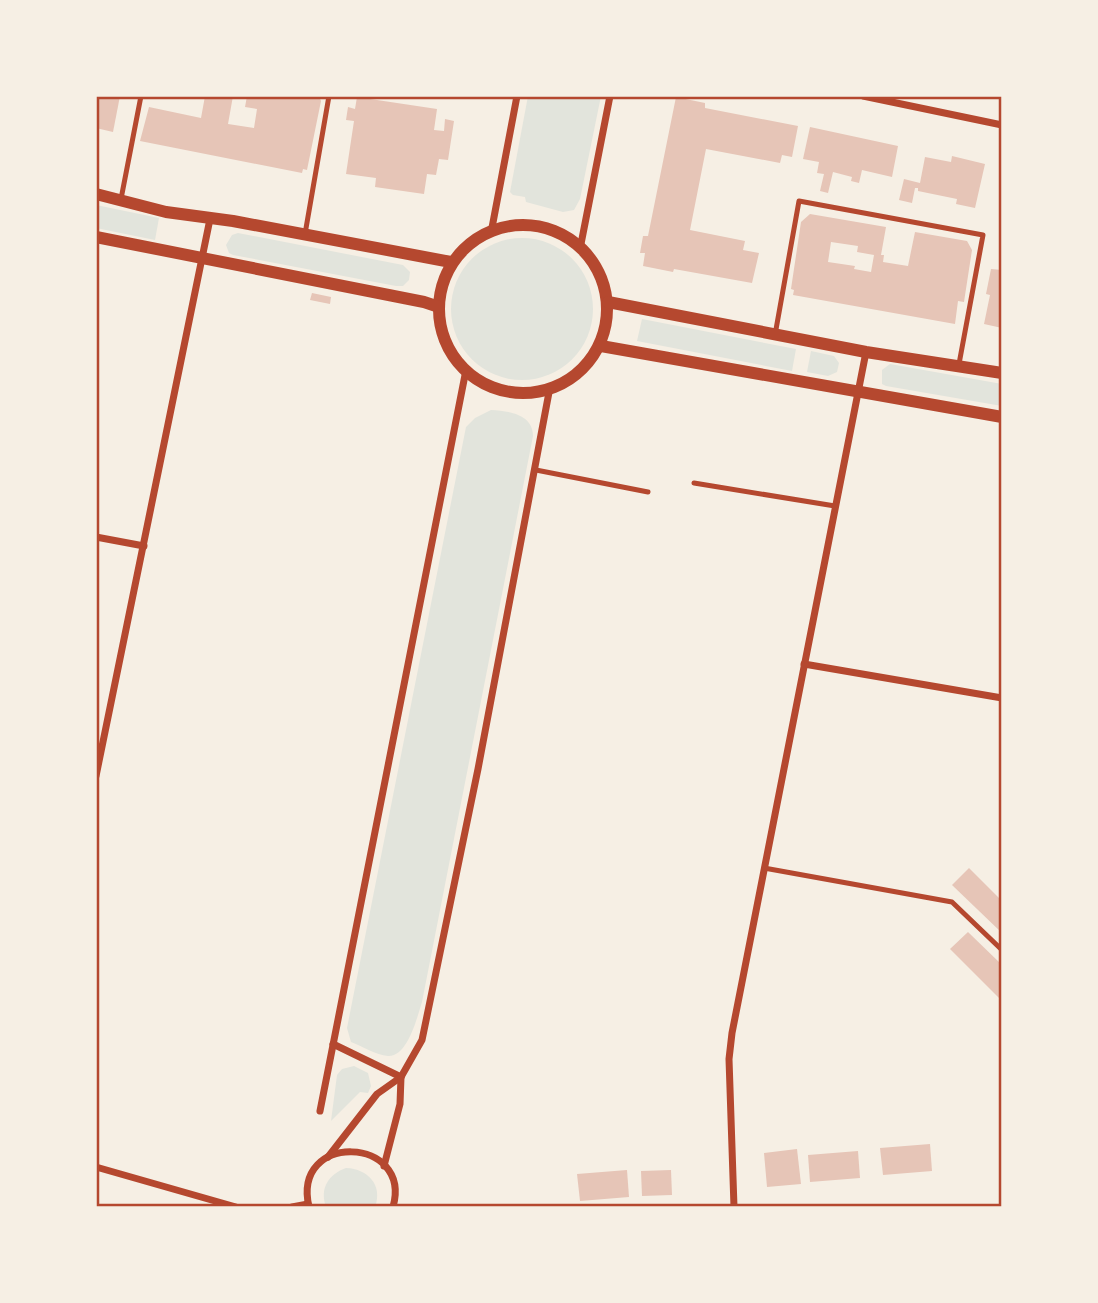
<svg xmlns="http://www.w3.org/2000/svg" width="1098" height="1303" font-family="Manrope,sans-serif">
	<rect width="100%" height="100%" fill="#f6efe4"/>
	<g fill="#e2e4dc">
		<path d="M528,96H601L580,199L574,210L563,212L526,202L525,197L513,195L510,192Z"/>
		<path d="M96,205L159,218L155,240L96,228Z"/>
		<path d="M238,233L403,265L410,272L409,280L403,286H396L233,255L229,253L226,245L232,235Z"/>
		<circle cx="522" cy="309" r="71"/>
		<path d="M642,319L796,349L792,371L637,341Z"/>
		<path d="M811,351L834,356L839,363L837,372L828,376L807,372Z"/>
		<path d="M890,364L1002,384V406L886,386L882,384V370Z"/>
		<path d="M491,410C509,411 533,414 533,436L422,1002C417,1017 408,1057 388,1056C376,1055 362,1046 351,1042L347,1028L466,427L475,418Z"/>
		<path d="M354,1066L368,1073L371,1086L368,1093L360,1092L331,1121L337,1075L342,1069Z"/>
		<path d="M346,1168C368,1169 383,1185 375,1207H326C319,1188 329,1174 346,1168Z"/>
	</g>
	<g fill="#e6c5b7" fill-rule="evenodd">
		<path d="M96,96H120L113,132L96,128Z"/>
		<path d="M205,96H233L228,124L254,128L257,109L245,107L247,96H319L321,101L307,170L303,169L302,173L140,141L149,107L201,118Z"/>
		<path d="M357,97L437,109L434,130L444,131L445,119L454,121L448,160L439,159L436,175L427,174L424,194L375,187L376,178L346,174L354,121L346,120L348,107L355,109Z"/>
		<path d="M676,97L705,103V108L798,126L792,157L782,155L780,163L706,149L690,230L745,241L743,250L759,253L752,283L674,269L673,272L643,266L645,253H640L643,236H648Z"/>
		<path d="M810,127L898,146L892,177L862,170L859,183L851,181L852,177L833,172L828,193L820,191L824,174L817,173L819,162L803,159Z"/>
		<path d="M952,156L985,164L975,208L956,204L957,199L918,191V188H915L912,203L899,200L904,179L920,183L925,157L951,162Z"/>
		<path d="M810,214L886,227L881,255H884L883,262L908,266L915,232L967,241L972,250L964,302L958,301L955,324L793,295L794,290L791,289L801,222ZM831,242L858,246L857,252L874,255L871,272L854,269L855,266L828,262Z"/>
		<path d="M991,269L1002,270V328L984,324L990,295L986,294Z"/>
		<path d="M312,293L331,297L330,304L310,300Z"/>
		<path d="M969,868L1002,901V933L952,885Z"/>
		<path d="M968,932L1002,965V1001L950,949Z"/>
		<path d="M930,1144L932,1171L883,1175L880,1148Z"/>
		<path d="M797,1149L801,1184L767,1187L764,1153Z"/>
		<path d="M858,1151L860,1178L810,1182L808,1155Z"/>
		<path d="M627,1170L629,1197L580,1201L577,1174Z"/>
		<path d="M671,1170L672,1195L642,1196L641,1171Z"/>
	</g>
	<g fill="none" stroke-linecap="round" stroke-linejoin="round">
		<g stroke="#b5482f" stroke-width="5">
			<path d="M121,199L141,96"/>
			<path d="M305,234L329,96"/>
			<path d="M775,335L799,201L983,235L959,364"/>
			<path d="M536,470L648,492"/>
			<path d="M694,483L835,506"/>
			<path d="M764,868L952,902L1002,950"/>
		</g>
		<g stroke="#b5482f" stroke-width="7">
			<path d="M863,96L1002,125"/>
			<path d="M491,233L517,96"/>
			<path d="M580,249L610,96"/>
			<path d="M96,537L144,546"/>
			<path d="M804,664L1002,698"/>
			<path d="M96,776L210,219"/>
			<path d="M333,1044L401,1077"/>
			<path d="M320,1111L466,370"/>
			<path d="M328,1157L377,1094L401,1077L422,1040L478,769L550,387"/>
			<path d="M384,1166L400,1104L401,1077"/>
			<path d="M96,1167L236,1207"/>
			<path d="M292,1207L308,1204"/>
			<path d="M309,1207C291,1131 413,1136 393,1207"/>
			<path d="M734,1207L729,1059L732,1033L866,352"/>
		</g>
		<g stroke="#b5482f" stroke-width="12">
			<path d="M96,194L166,212L233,221L451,262"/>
			<circle cx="523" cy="309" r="84"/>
			<path d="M96,237L424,302L439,307"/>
			<path d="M608,302L866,352L1002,373"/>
			<path d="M601,346L1002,417"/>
		</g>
	</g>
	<rect width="1098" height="1303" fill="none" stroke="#f6efe4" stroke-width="196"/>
	<rect x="98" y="98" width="902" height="1107" fill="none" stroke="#b5482f" stroke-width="2.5"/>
</svg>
